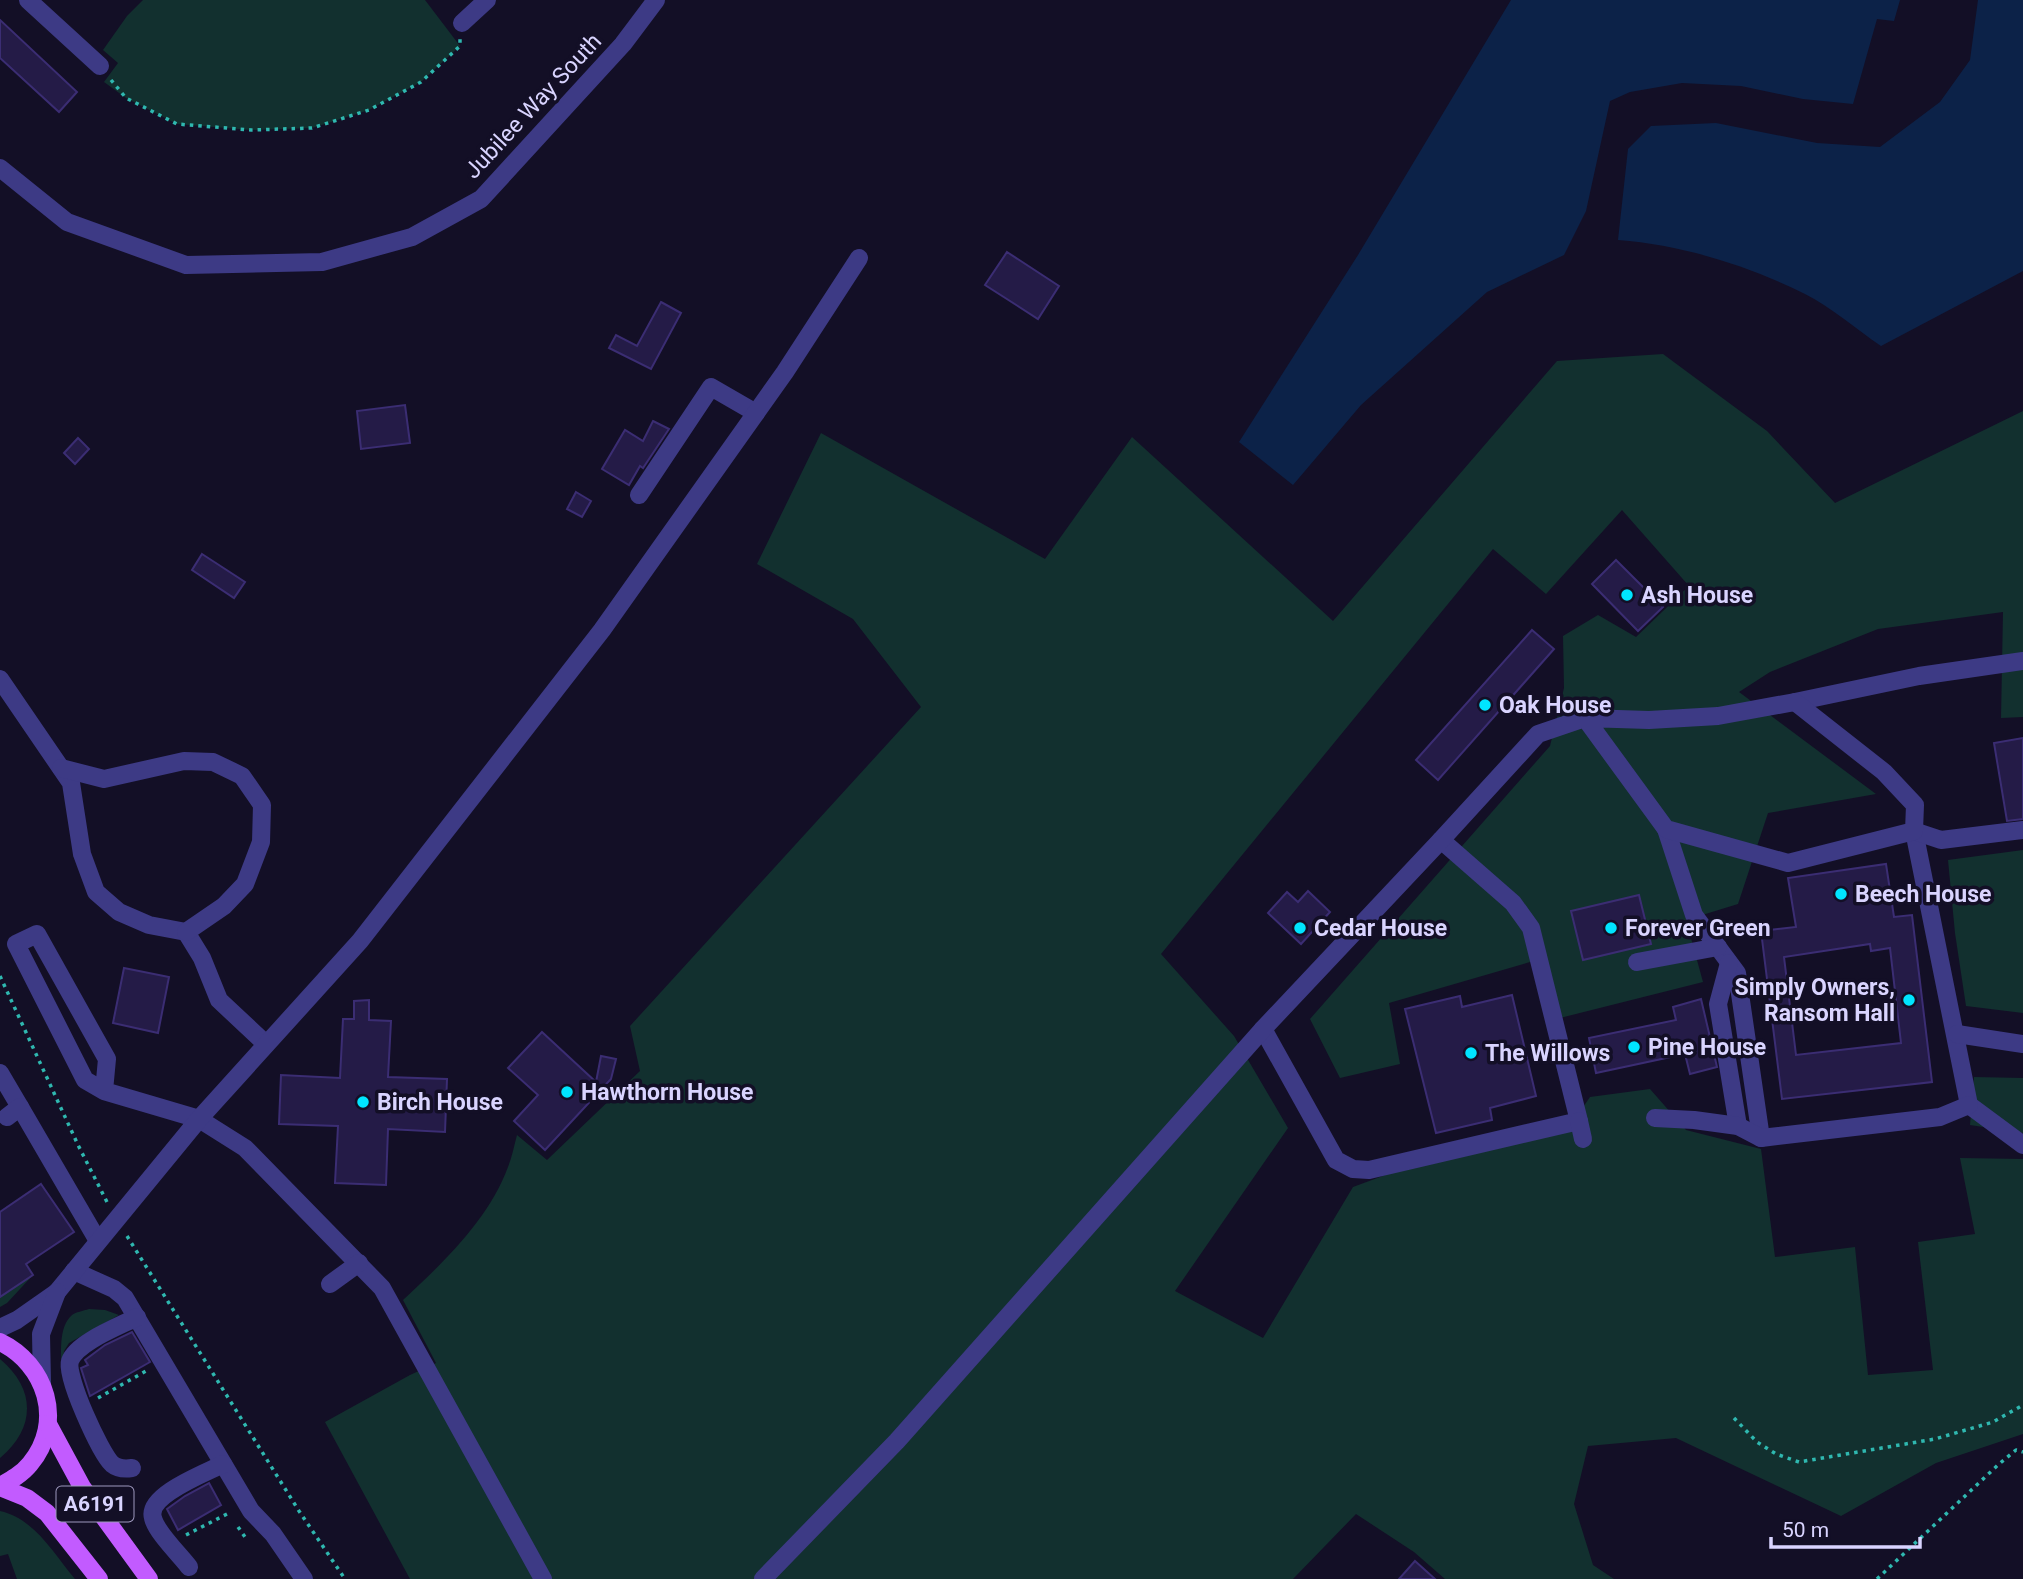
<svg xmlns="http://www.w3.org/2000/svg" width="2023" height="1579" font-family="Roboto,sans-serif">
	<rect width="100%" height="100%" fill="#130f26"/>
	<g fill="#12302f">
		<path d="M143,0H425L460,46L421,82L369,110L312,128L251,130L177,124L126,98L104,82L118,63L103,50L127,16Z"/>
		<path d="M1663,354L1767,431L1835,503L2023,411V717L2001,718L2003,612L1878,629L1770,672L1739,692L1876,794L1768,813L1738,904L1686,920L1703,982L1552,1020L1537,960L1389,1003L1400,1064L1340,1078L1310,1019L1550,746L1564,688L1563,636L1598,615L1636,637L1689,586L1622,510L1546,594L1493,549L1161,954L1234,1036L1288,1128L1175,1291L1263,1338L1353,1187L1407,1167L1566,1132L1590,1097L1650,1089L1686,1130L1761,1149L1775,1257L1855,1247L1868,1375L1933,1370L1918,1242L1975,1234L1960,1158L2023,1159V1434L1936,1463L1841,1516L1676,1438L1588,1446L1574,1504L1593,1565L1614,1579H1445L1414,1552L1356,1514L1293,1579H410L325,1422L410,1375L436,1363L403,1300C443,1263 489,1219 508,1167C512,1157 514,1146 517,1135L547,1160L640,1071L630,1026L921,707L853,619L757,564L821,433L1045,559L1132,437L1333,621L1557,361Z"/>
		<path d="M2023,850V1013L1966,1006L1955,933L1948,860Z"/>
		<path d="M1974,1077L2023,1078V1133L1970,1125Z"/>
		<path d="M33,1275L7,1303L0,1307V1297Z"/>
		<path d="M89,1309L105,1310L119,1315L69,1343L64,1351L62,1372C61,1355 58,1327 72,1315C76,1312 83,1311 89,1309Z"/>
		<path d="M0,1359C36,1389 36,1428 0,1458Z"/>
		<path d="M0,1511C35,1519 53,1553 75,1579H17L8,1554L0,1556Z"/>
	</g>
	<g fill="#0c2248">
		<path d="M1511,0H1900L1894,21L1877,19L1853,104L1803,99L1741,86L1682,83L1630,92L1610,101L1586,211L1564,255L1487,292L1361,405L1293,485L1239,442L1358,255Z"/>
		<path d="M1978,0H2023V271L1881,346C1856,329 1831,307 1805,294C1746,265 1683,245 1618,240L1628,149L1651,126L1716,123L1817,143L1880,147L1940,102L1970,60Z"/>
	</g>
	<g fill="#241b47" stroke="#3b2d73" stroke-width="2" fill-rule="evenodd">
		<path d="M0,20L77,92L59,112L0,58Z"/>
		<path d="M1007,252L1059,286L1038,319L985,285Z"/>
		<path d="M661,302L681,313L651,369L609,348L616,335L637,346Z"/>
		<path d="M405,405L410,443L361,449L357,411Z"/>
		<path d="M653,421L669,429L643,468L640,466L629,485L602,469L625,430L643,441Z"/>
		<path d="M78,438L89,449L75,464L64,453Z"/>
		<path d="M576,492L591,501L582,517L567,509Z"/>
		<path d="M202,554L245,582L234,598L192,570Z"/>
		<path d="M1616,560L1663,607L1638,631L1592,584Z"/>
		<path d="M1532,630L1554,649L1438,780L1416,760Z"/>
		<path d="M2023,738V819L2007,821L1994,743Z"/>
		<path d="M1886,864L1894,917L1912,915L1932,1082L1782,1099L1761,931L1796,927L1788,878ZM1870,944L1871,951L1890,948L1901,1043L1796,1055L1784,957Z"/>
		<path d="M1308,891L1330,912L1301,944L1268,913L1287,892L1298,902Z"/>
		<path d="M1639,895L1651,944L1583,960L1571,911Z"/>
		<path d="M124,968L169,977L158,1033L113,1023Z"/>
		<path d="M1512,995L1536,1096L1490,1108L1492,1120L1436,1133L1405,1009L1460,996L1462,1007Z"/>
		<path d="M1701,999L1717,1067L1690,1074L1685,1054L1596,1073L1589,1038L1676,1020L1673,1007Z"/>
		<path d="M369,1000V1020L391,1021L388,1077L447,1079L445,1132L388,1129L386,1185L335,1183L338,1126L279,1124L281,1075L340,1078L343,1019H354V1001Z"/>
		<path d="M542,1032L596,1082L601,1056L616,1059L611,1079L545,1150L514,1121L538,1095L508,1068Z"/>
		<path d="M41,1184L74,1232L26,1264L33,1275L0,1297V1212Z"/>
		<path d="M132,1332L150,1362L90,1396L81,1368L88,1365L85,1360L105,1345Z"/>
		<path d="M209,1483L221,1505L178,1530L167,1509L185,1496Z"/>
		<path d="M1415,1561L1435,1579H1399Z"/>
	</g>
	<g fill="none" stroke-linecap="round" stroke-linejoin="round">
		<g stroke="#2fb8b0" stroke-width="3.5" stroke-dasharray="3.5 5" stroke-linecap="butt">
			<path d="M111,80L126,98L177,124L251,130L312,128L369,110L421,82L460,46V39"/>
			<path d="M0,976L78,1145L107,1202"/>
			<path d="M127,1236L299,1511L345,1579"/>
			<path d="M98,1398L146,1371"/>
			<path d="M1734,1418L1757,1442L1776,1454L1799,1462L1935,1439L1993,1422L2023,1405"/>
			<path d="M238,1527L245,1537"/>
			<path d="M186,1535L229,1513"/>
			<path d="M1877,1579L1999,1464L2016,1450L2023,1452"/>
		</g>
		<g stroke="#3d3a85" stroke-width="18">
			<path d="M28,0L100,66"/>
			<path d="M462,23L487,0"/>
			<path d="M0,168L67,222L186,265L322,262L412,237L481,199L623,44L656,0"/>
			<path d="M639,495L711,387L756,413"/>
			<path d="M0,679L71,783L82,854L96,892L119,912L149,925L186,932L202,958L219,1000L266,1044"/>
			<path d="M1795,702L1919,676L2023,661"/>
			<path d="M61,768L104,779L184,761L213,762L242,776L262,805L261,842L245,884L224,906L186,932"/>
			<path d="M1666,829L1694,915L1737,973L1761,1138"/>
			<path d="M1914,831L1969,1105L2023,1145"/>
			<path d="M1914,831L1941,840L2023,830"/>
			<path d="M1637,962L1718,947"/>
			<path d="M1729,963L1718,1004L1738,1126"/>
			<path d="M1263,1029L1336,1160L1353,1169L1369,1170L1579,1121L1531,928L1513,903L1441,840"/>
			<path d="M1957,1034L2023,1044"/>
			<path d="M0,1073L20,1107"/>
			<path d="M104,1091L107,1059L37,934L16,944L85,1080L104,1091L199,1119L245,1148L382,1288L543,1579"/>
			<path d="M7,1117L20,1107L98,1241"/>
			<path d="M1655,1118L1694,1120L1738,1126L1761,1138L1940,1117L1969,1105"/>
			<path d="M1579,1121L1583,1139"/>
			<path d="M74,1271L114,1289L125,1298L251,1511L273,1534L304,1579"/>
			<path d="M330,1284L359,1263"/>
			<path d="M0,1328L17,1320L57,1292L199,1119L360,941L602,630L785,372L859,258"/>
			<path d="M42,1383L41,1334L57,1292"/>
			<path d="M132,1468C125,1469 118,1469 112,1464C100,1452 65,1376 70,1361C77,1342 120,1326 137,1317"/>
			<path d="M189,1567C180,1555 156,1532 153,1518C146,1495 206,1473 223,1464"/>
			<path d="M763,1579L897,1441L1263,1029L1441,840L1538,734L1585,718L1649,720L1718,716L1795,702L1884,772L1915,805L1914,831L1788,863L1666,829L1585,718"/>
		</g>
		<g stroke="#c25bff" stroke-width="18">
			<path d="M0,1342C46,1364 65,1422 30,1464C22,1474 11,1480 0,1486"/>
			<path d="M48,1424L82,1487L149,1579"/>
			<path d="M0,1487L27,1498L47,1513L99,1579"/>
		</g>
	</g>
	<g fill="#00e5ff" stroke="#130f26" stroke-width="2.5">
		<circle cx="1627" cy="595" r="7"/>
		<circle cx="1485" cy="705" r="7"/>
		<circle cx="1841" cy="894" r="7"/>
		<circle cx="1300" cy="928" r="7"/>
		<circle cx="1611" cy="928" r="7"/>
		<circle cx="1909" cy="1000" r="7"/>
		<circle cx="1634" cy="1047" r="7"/>
		<circle cx="1471" cy="1053" r="7"/>
		<circle cx="567" cy="1092" r="7"/>
		<circle cx="363" cy="1102" r="7"/>
	</g>
	<g text-anchor="middle" dominant-baseline="central" stroke-width="7" stroke-linejoin="round" paint-order="stroke">
		<rect fill="#130f26" stroke="#9e99be" stroke-width="2" x="56.5" y="1486.5" width="77" height="35" rx="5"/>
		<g font-size="21" font-weight="bold" fill="#d9d4ff">
			<text x="95" y="1504">A6191</text>
		</g>
		<g font-size="23" fill="#d9d4ff" stroke="#130f26">
			<text transform="translate(533 106) rotate(-47)">Jubilee Way South</text>
		</g>
		<g font-size="23" font-weight="bold" fill="#d9d4ff" stroke="#130f26" text-anchor="start">
			<text x="1641" y="595">Ash House</text>
			<text x="1499" y="705">Oak House</text>
			<text x="1855" y="894">Beech House</text>
			<text x="1314" y="928">Cedar House</text>
			<text x="1625" y="928">Forever Green</text>
			<text x="1895" y="987" text-anchor="end">Simply Owners,<tspan x="1895" dy="26">Ransom Hall</tspan></text>
			<text x="1648" y="1047">Pine House</text>
			<text x="1485" y="1053">The Willows</text>
			<text x="581" y="1092">Hawthorn House</text>
			<text x="377" y="1102">Birch House</text>
		</g>
	</g>
	<path d="M1771 1537v10h149v-10" fill="none" stroke="#d9d4ff" stroke-width="3.5"/>
	<text x="1782" y="1537" font-size="21" fill="#d9d4ff" stroke="#130f26" stroke-width="5" paint-order="stroke">50 m</text>
</svg>
